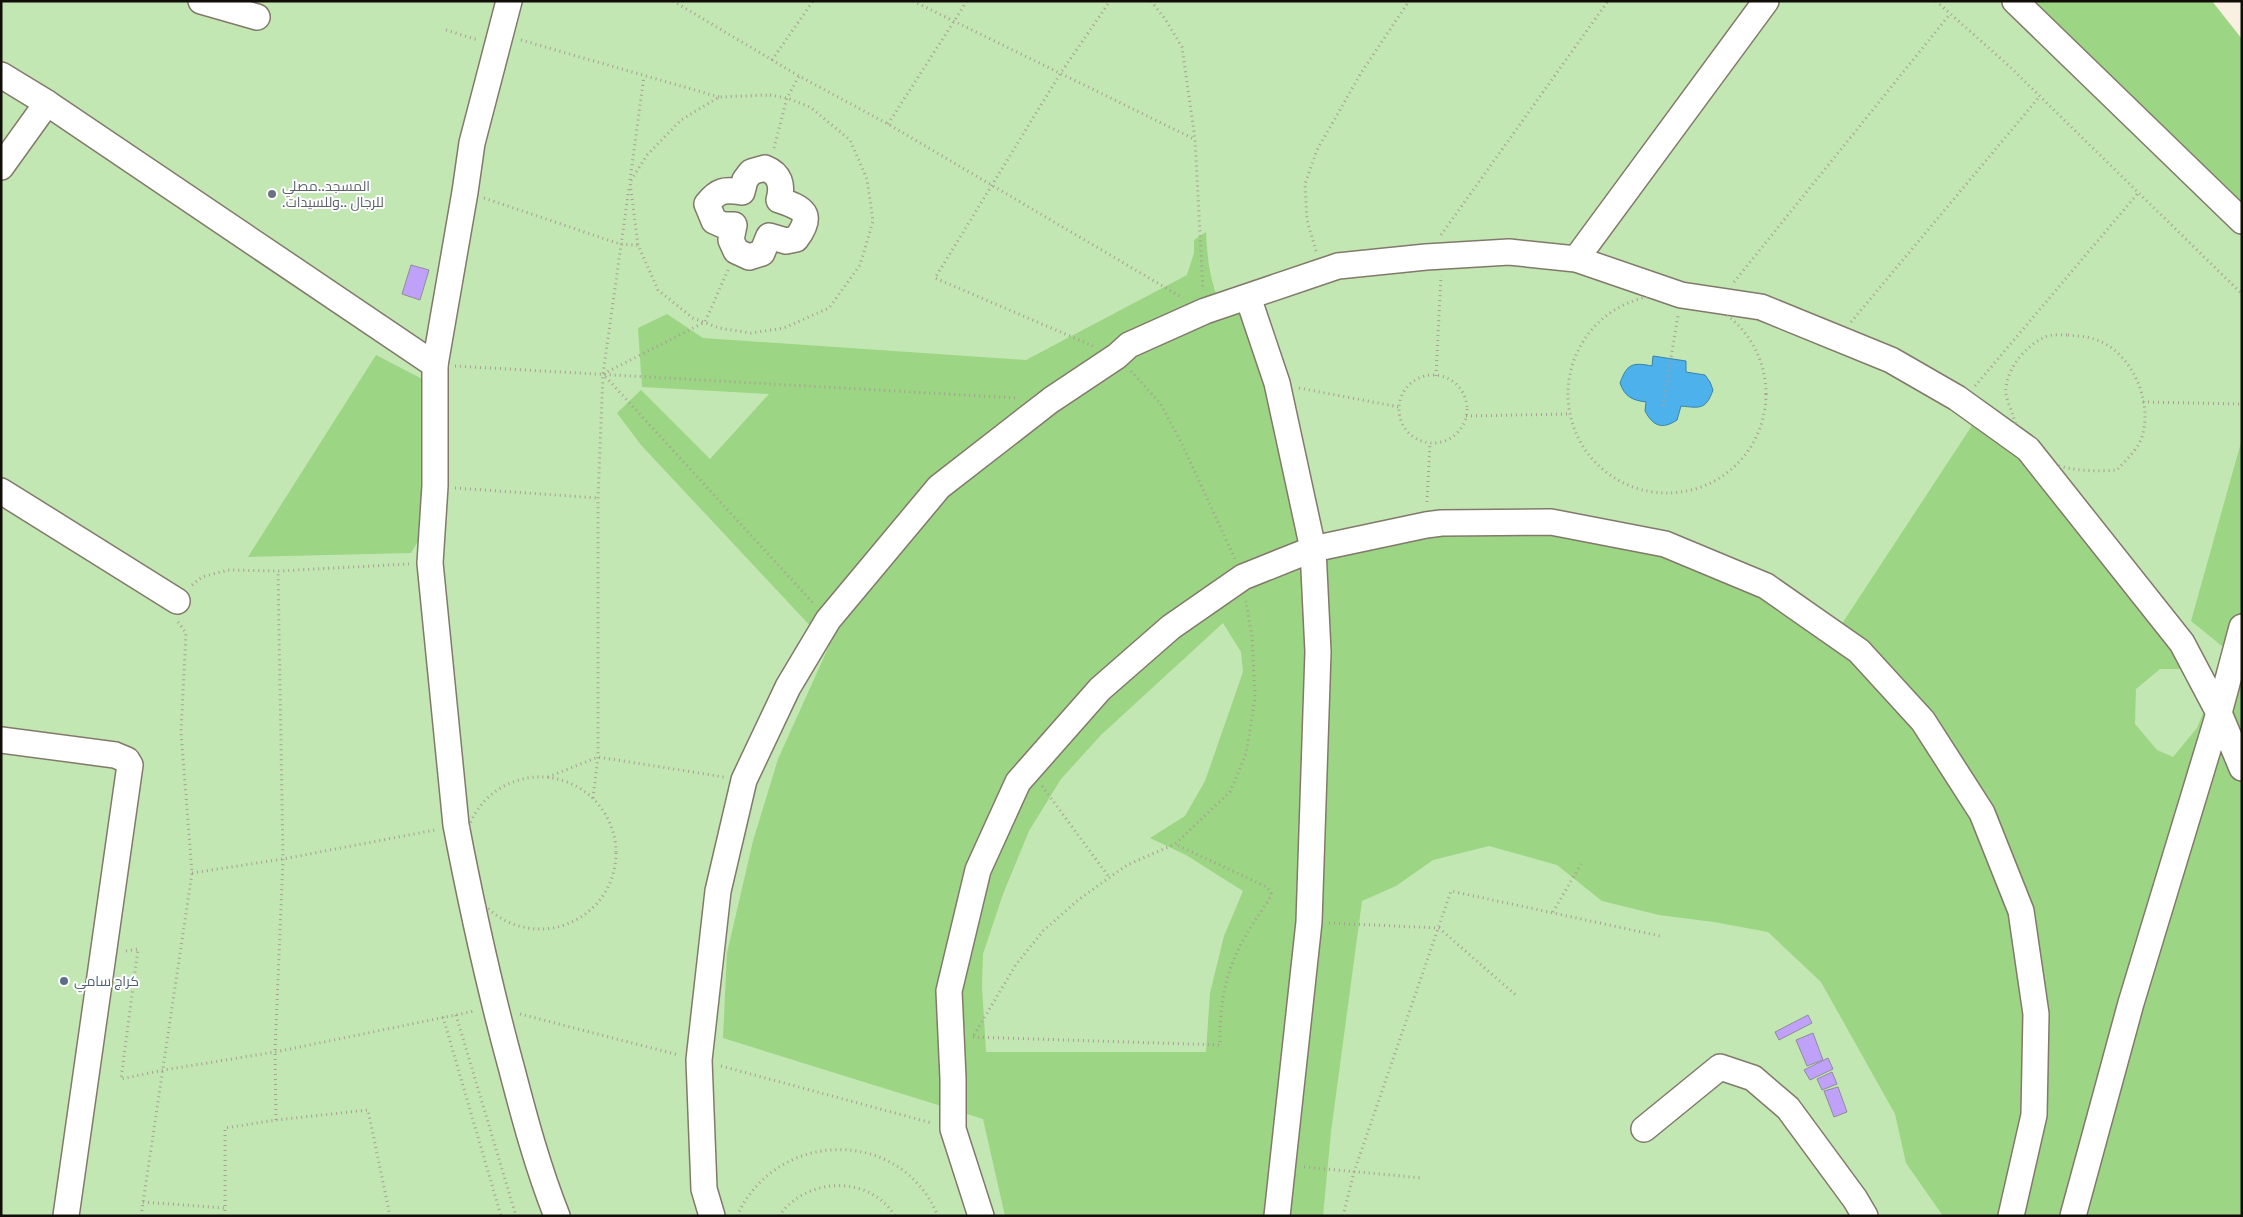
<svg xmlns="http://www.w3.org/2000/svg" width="2243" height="1217" font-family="Signika,Cairo,sans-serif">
	<rect width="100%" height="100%" fill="#faf0e1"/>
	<path fill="#c2e7b2" d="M1,1H2198L2242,49V1216H1Z"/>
	<g fill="#9cd583" fill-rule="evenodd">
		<path d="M2012,1H2212L2242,39V223Z"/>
		<path d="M1206,232C1207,257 1210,283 1221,305L1248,297L1313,549L1489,532H1556L1657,552L1775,603L1830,642L1975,421L2018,453L2177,649L2180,669H2160L2136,689L2135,724L2157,750L2173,757L2197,728L2228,651L2191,621L2242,439V1216H1943L1906,1163L1895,1114L1821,982L1768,932L1714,922L1659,915L1602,901L1557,865L1489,846L1433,860L1396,886L1362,901L1331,1132L1323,1216H1005L983,1119L723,1038L727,953L753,841L778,759L829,646L641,445L617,413L641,390L710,459L769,394L642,387L638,328L667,314L703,338L1026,360L1187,275L1194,253V240ZM1223,623L1241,652L1243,672L1205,781L1185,816L1150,838L1186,855L1243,891L1224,936L1210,993L1206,1052H986L982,987L983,954L1003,894L1029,831L1061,779L1101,735Z"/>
		<path d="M376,355L426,381L427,526L411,553L248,557Z"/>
	</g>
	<path fill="#4db2ec" stroke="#3b81a8" d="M1653,356L1686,361V372L1705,375L1710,382L1713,390C1706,410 1700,408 1681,406L1677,420C1662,430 1653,426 1645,411L1646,402C1632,400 1625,397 1620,383C1627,364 1632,362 1652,366Z"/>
	<g fill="#c0a1f9" stroke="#908b9a">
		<path d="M411,265L429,270L420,300L402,294Z"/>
		<path d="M1808,1015L1812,1023L1779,1040L1775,1032Z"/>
		<path d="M1813,1033L1823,1060L1807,1066L1796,1040Z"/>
		<path d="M1828,1058L1833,1069L1810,1080L1804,1070Z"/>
		<path d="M1832,1072L1837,1084L1822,1090L1817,1079Z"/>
		<path d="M1838,1087L1847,1112L1834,1117L1824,1091Z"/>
	</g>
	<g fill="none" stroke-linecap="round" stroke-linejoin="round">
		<g stroke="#82796b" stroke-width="28">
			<g id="minor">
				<path d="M201,1L257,17"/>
				<path d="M509,1L472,143L465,192L435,365V486L430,563L456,825C472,908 490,990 512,1070C525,1120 538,1168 557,1216"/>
				<path d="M2015,1L2242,221"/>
				<path d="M1,75L47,103L435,365"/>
				<path d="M1,167L47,103"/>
				<path d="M765,168C780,174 783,185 779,200C803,208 815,214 796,239L786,241L769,236L762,253L749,257L736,251L731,240L734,225H723L714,221L707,204C718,190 725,189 742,192L745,180L751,172Z"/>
				<path d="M1576,259L1766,1"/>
				<path d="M1248,297L1277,383L1313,549L1318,652L1309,922L1277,1216"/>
				<path d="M1,491L177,601"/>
				<path d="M1,740L115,755L127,760L130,765L66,1216"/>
				<path d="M1644,1129L1720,1067L1753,1078L1788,1108L1855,1199L1865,1216"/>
				<path d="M712,1216L704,1189L699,1060L718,891L744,780L788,687L828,620L939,487L1051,400L1117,356L1129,345L1205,311L1338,266L1426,257L1509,252L1576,259L1681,295L1761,307L1891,360L1957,398L2028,449L2182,643L2219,713L2242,768"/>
				<path d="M981,1216L953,1129V1078L949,991L978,870L1018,782L1100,689L1171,627L1243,577L1313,549L1426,525L1441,523L1551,522L1665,544L1766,586L1859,651L1923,721L1982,813L2021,911L2036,1014L2034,1115L2011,1216"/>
				<path d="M2073,1216L2131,1003L2219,713L2242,627"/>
			</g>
		</g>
		<g stroke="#a79f94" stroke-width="3" stroke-dasharray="1 4" stroke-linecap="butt">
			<path d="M673,1L799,76L888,124L1183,298"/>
			<path d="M913,1L1194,139"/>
			<path d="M1151,1L1165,19L1182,47L1195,139L1203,290"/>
			<path d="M1936,1L2008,65L2242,294"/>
			<path d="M446,30L478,40"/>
			<path d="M521,40L719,97"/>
			<path d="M772,60L813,1"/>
			<path d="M770,95L787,98L810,107L850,140L867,179L873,221L860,265L829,308L784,328L751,333L719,328L693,318L658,290L638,245L630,182L647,155L681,120L719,97Z"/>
			<path d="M888,124L967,1"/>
			<path d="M774,148L787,98L799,76"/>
			<path d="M630,180L644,76"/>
			<path d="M484,198L620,244L638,245"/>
			<path d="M1441,235L1608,1"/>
			<path d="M1316,251L1307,220L1305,184L1317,150L1361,73L1409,1"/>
			<path d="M728,270L705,322L603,374L814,604"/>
			<path d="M1734,282L1950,14"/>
			<circle cx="1667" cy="394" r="99"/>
			<path d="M1851,322L2040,96"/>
			<path d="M2068,335C2076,336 2086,336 2094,339C2130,350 2152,398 2143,433C2140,448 2126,460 2117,470C2087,472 2053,471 2029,450C2021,442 2016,426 2013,416C2011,409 2007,401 2006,394C2004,371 2025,346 2045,337C2051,334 2061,335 2068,335Z"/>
			<path d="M1093,346L935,278L1060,74L1110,1"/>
			<path d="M455,366L1018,398"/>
			<path d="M1131,371L1160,403L1182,444L1235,559"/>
			<circle cx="1433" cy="409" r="34"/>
			<path d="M1436,376L1441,276"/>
			<path d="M1975,386L2139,192"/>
			<path d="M1299,388L1399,407"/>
			<path d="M2143,402L2242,404"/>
			<path d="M1663,406L1678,315"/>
			<path d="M1466,416L1570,414"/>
			<path d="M455,488L598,498"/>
			<path d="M1427,502L1430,443"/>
			<path d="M192,585L202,577L228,570L278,571L409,564"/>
			<path d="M548,777L598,757L724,777"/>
			<circle cx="540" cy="853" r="76"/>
			<path d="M1042,786L1109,877"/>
			<path d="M593,798L598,757V498L603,374L629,188"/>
			<path d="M192,873L283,859L435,830"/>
			<path d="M1553,912L1581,864"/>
			<path d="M1329,923L1439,928L1518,997"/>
			<path d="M126,951L138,949L121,1079L164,1070L275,1052L475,1011"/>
			<path d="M520,1014L679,1055"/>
			<path d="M456,1015L516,1216"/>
			<path d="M443,1017L501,1216"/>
			<path d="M974,1035L1015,966L1043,931L1078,900L1127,865L1175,844L1230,792L1246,754L1255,698L1252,637L1246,601"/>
			<path d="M973,1037L1220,1045C1219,983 1233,950 1269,900L1271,893L1267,887L1175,844"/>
			<path d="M721,1066L932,1123"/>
			<path d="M276,1120L275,1052L283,859L278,571"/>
			<path d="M1304,1167L1423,1178"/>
			<path d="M143,1202L225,1208"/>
			<path d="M141,1216L192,873L181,732L186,633L178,622"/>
			<path d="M225,1216V1128L276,1120L368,1110L390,1216"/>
			<path d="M737,1216C776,1129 901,1126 938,1216"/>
			<path d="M779,1216C806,1177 869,1174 895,1216"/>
			<path d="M1343,1216L1354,1172L1451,891L1660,936"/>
		</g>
		<use href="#minor" stroke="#fff" stroke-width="25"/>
	</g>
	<circle fill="#6b7280" stroke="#fff" stroke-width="2" cx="272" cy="194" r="5"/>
	<circle fill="#5c6f8a" stroke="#fff" stroke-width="2" cx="64" cy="981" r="5"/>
	<g text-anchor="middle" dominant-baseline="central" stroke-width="4" stroke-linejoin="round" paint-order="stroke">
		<g font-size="14" fill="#5b616d" stroke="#fff" text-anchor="start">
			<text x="282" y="186">المسجد..مصلي<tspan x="282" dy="16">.للرجال ..وللسيدات</tspan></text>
		</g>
		<g font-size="14" fill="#4e5e75" stroke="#fff" text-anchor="start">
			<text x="74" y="981">کراج سامي</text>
		</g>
	</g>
	<rect width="2243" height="1217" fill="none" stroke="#110e09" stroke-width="5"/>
</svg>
